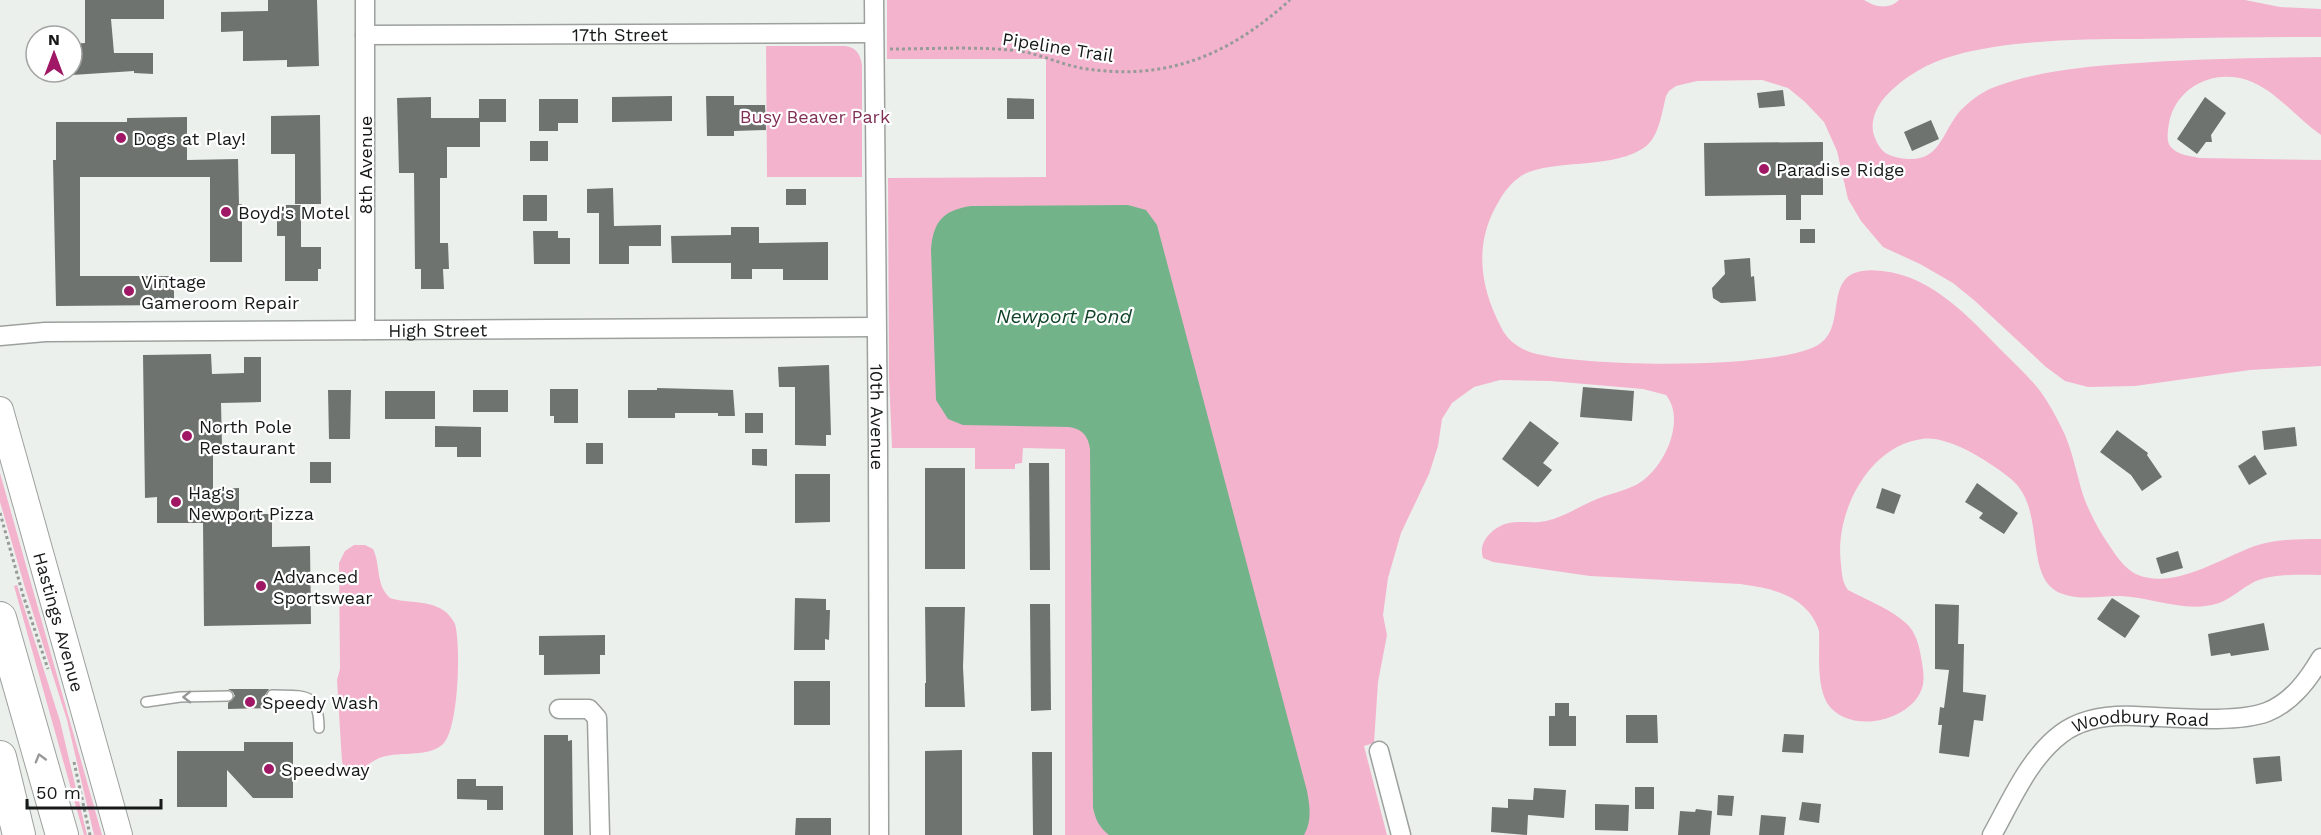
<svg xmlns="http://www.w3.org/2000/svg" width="2321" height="835" font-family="'Work Sans',sans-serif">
	<rect width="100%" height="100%" fill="#ecf0ed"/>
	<g fill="#f4b3cd">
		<path d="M887,0H1864C1875,7 1889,10 1899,0H2245L2280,7L2321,9V37C2260,37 2199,38 2138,39C2081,39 2011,40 1956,55C1929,62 1903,77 1885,97C1875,109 1869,124 1875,138C1880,151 1887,156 1900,158C1940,165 1940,135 1960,111C1969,102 1980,93 1992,88C2033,72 2080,67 2123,64C2189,59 2255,58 2321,57V135C2296,118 2276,90 2247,80C2213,69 2176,87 2169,123C2168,130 2166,140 2170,146C2177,155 2190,156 2200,158L2321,160V366L2250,370L2135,386L2088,387L2065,381L2046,367L1975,301L1953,283L1920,264L1883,247L1861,221L1848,199L1837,151L1824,122L1805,102L1788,88L1762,80L1697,81L1676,86L1669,91L1666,96C1662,112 1659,137 1645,147C1617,168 1562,160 1529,172C1516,177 1506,189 1499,201C1474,242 1479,285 1501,327C1507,340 1519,349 1533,353C1583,367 1775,370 1818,345C1852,325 1815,263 1882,271C1932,276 1969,317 2002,351C2017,366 2033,380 2045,398C2052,409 2059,422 2065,435C2073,454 2077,475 2083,495C2090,515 2101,534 2113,551C2119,560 2128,571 2138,575C2176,590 2224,556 2258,545C2279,539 2300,539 2321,539V575C2299,575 2274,573 2254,582C2242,588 2232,598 2219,603C2186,614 2153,597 2120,596C2102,596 2083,600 2066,595C2020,584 2049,510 2011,479C1991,463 1949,435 1922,439C1868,446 1834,514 1841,564C1842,574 1842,582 1848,590C1867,600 1891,609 1907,624C1916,633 1919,645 1921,657C1923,668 1926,682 1920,693C1905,723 1847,734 1827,703C1816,683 1820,653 1819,631C1808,596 1772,588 1740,584L1590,576L1493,562L1483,558C1478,543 1491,529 1505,524C1519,520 1533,524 1546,521C1564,517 1580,506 1597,499C1609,494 1624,491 1636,485C1663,471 1687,421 1666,395L1643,389L1550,381L1500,380L1474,387L1452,403L1442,419L1438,446L1429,474L1401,533L1388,578L1383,615L1387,635L1378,682L1374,743L1364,746L1387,835H1065V449L1023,448L1022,463L1015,464V469H975V448H892L889,377L888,178L1046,177V59H887Z"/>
		<path d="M766,46H845C856,47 861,55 862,66V177H767Z"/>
		<path d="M0,473L102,835H94L67,720L26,591L0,502Z"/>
		<path d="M354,545H365L373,549C381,565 375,584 390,598C408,604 431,599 447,613C450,616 453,620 455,624C461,644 459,732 442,745C423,760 392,748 372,762C366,765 364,771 360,775L351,777L346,774L342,762L337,680L340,669L339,563L345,551Z"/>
		<path d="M17,585L60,721L87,835H84L14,586Z"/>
	</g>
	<path fill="#72b38a" d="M1128,205L1146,210L1157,225L1307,791C1310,807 1312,821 1304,835H1109C1099,827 1095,819 1093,807L1090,449C1088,435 1082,429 1069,427L963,425L948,419L936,400L931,250C933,222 943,210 971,206Z"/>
	<g fill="#6e7370">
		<path d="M85,0H164V19H111L114,53H153V74L134,73V71L72,75V44L85,43Z"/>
		<path d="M268,0H317L319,66L287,67V60L243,61V31L221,32V12L268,11Z"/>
		<path d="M1783,90L1785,106L1759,108L1757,93Z"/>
		<path d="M672,96V121L612,122V97Z"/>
		<path d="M706,96H734V105H765L766,130L734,131V136H707Z"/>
		<path d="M431,97V118H479V99H506V122H480V147H447V178H440V243H448L449,269H443L444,289H421V269H415L414,173H399L397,98Z"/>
		<path d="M2205,97L2226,113L2211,135L2212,142H2206L2197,154L2177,139Z"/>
		<path d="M1007,98L1034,99V119H1007Z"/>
		<path d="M539,99H578V123H558V131H539Z"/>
		<path d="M320,115L321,204H295V154H271V116Z"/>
		<path d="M187,117V160L238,159L239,204H242V262H210V177H80V276H174V305L56,306L53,160H56V122H127V118Z"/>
		<path d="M1931,120L1939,139L1912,151L1904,132Z"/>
		<rect x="530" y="141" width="18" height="20"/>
		<path d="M1823,142V195H1801V220H1786V195L1705,196L1704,143Z"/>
		<path d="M613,188L614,226L661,225V246H629V264H599V213H587V189Z"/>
		<rect x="786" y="189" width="20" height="16"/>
		<rect x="523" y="195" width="24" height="26"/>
		<path d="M280,205H301V247H321V269H318V281H285V236H277V217H280Z"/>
		<path d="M731,227H759V243L828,242V280H783V269H752V279H731V263H672L671,236L731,235Z"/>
		<rect x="1800" y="229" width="15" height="14"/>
		<path d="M533,231H558V238H570V264H534Z"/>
		<path d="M1750,258L1751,277L1754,276L1756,301L1721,303L1713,298L1712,288L1725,274L1724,260Z"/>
		<path d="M211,354L212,374L244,373V357H261V402L221,403L222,446L213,447V489L239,488V514H272V547L310,546L311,624L204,626L203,523H157V497L145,498L143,355Z"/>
		<path d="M829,365L831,435H826V446L795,445V387H779L778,367Z"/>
		<path d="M1583,387L1634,391L1632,421L1580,417Z"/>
		<path d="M657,388L733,390L735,416H718V413H675V418H628V390H657Z"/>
		<path d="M550,389H578V423H554V416H550Z"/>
		<path d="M328,390H351L350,439H329Z"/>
		<rect x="473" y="390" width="35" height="22"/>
		<rect x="385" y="391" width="50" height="28"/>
		<rect x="745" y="413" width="18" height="20"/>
		<path d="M1530,421L1559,443L1543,463L1552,470L1538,487L1502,459Z"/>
		<path d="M435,426L481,427V457H457V447H435Z"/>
		<path d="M2295,427L2297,446L2264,450L2262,431Z"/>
		<path d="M2117,430L2148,453L2147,455L2162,477L2142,491L2131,475L2100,452Z"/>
		<rect x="586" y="443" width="17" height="21"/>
		<path d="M752,449H767V466L752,465Z"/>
		<path d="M2255,455L2267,474L2249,485L2238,466Z"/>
		<rect x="310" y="462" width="21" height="21"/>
		<path d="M1029,463H1049L1050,570H1030Z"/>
		<rect x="925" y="468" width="40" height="101"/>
		<path d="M795,474H830V522L795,523Z"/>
		<path d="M1977,483L2018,513L2004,534L1979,518L1983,513L1965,502Z"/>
		<path d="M1882,488L1901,495L1894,514L1876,508Z"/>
		<path d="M2178,551L2183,568L2161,574L2156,558Z"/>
		<path d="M795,598L826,599V610H830L829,640L825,639V650H794Z"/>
		<path d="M2112,598L2140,616L2125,638L2097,619Z"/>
		<path d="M1030,604H1050L1051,710L1031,711Z"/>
		<path d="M1935,604L1959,605L1958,644H1964L1963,692L1986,695L1983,721L1974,720L1969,757L1939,753L1942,725H1938L1940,707L1944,708L1949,670L1935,669Z"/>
		<path d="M925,607H965L963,667L965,707H925V683H926Z"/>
		<path d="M2264,623L2269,650L2231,656L2230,653L2211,656L2208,634Z"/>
		<path d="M605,635V655H600V674L544,675V655H539V636Z"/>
		<rect x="794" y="681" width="36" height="44"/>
		<path d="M228,689H269L265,695L268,700L272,702V708L228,709V703L235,696L233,692Z"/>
		<path d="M1555,703H1569V716H1576V746H1549V716H1555Z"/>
		<path d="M1626,715H1657L1658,743H1626Z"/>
		<path d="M1784,734L1804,735L1803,753L1782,752Z"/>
		<path d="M544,735H568V741L572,740L573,835H544Z"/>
		<path d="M244,742H293V798H253L227,770V807H177V751H244Z"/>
		<path d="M962,750V835H925V751Z"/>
		<path d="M1032,752H1052V835H1033Z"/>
		<path d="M2280,756L2282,781L2256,784L2253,758Z"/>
		<path d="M457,779H476V786H503V810H487V800L457,799Z"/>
		<rect x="1635" y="787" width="19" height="22"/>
		<path d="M1534,788L1566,790L1564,818L1528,815L1527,835L1491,832L1492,807L1508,808V799L1533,800Z"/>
		<path d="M1718,795L1734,796L1732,816L1717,815Z"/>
		<path d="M1802,802L1821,804L1819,823L1799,820Z"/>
		<path d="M1595,804L1629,805L1628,831L1595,830Z"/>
		<path d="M1696,809L1712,811L1710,835H1678L1680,811L1695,812Z"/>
		<path d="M1761,815L1786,817L1784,835H1759Z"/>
		<path d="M796,818H831V835H795Z"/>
	</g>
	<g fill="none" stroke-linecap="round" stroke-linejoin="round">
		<g stroke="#9da19e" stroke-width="12">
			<g id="lane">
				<path d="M272,695C303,696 319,691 319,728"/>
				<path d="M146,702L180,697L228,696"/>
			</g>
		</g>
		<g stroke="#9da19e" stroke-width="21">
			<g id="street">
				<path id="s1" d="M874,0L878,447L879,835"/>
				<path id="s2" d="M365,35L873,33"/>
				<path d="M365,330V0"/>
				<path id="s3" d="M0,336L45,332L875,327"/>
				<path d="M559,709H589L597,718L600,835"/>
				<path d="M1379,751L1401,835"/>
				<path id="s4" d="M1992,835C2011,801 2029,758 2061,734C2082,718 2110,715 2135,716C2170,717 2236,724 2267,712C2292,702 2308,680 2321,658"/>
			</g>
		</g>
		<g stroke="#9da19e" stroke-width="28">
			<g id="secondary">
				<path id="s5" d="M0,410L119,835"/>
			</g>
		</g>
		<g stroke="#9da19e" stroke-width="34">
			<g id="highway">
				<path d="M0,618L62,835"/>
				<path d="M0,757L19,835"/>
			</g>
		</g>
		<g stroke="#979b98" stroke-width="3" stroke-dasharray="3 3" stroke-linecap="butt">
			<path d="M890,49C933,49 977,46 1019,51C1040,54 1060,64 1081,68C1165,82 1228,56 1290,0"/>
			<path d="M0,513L23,595L48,669"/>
			<path d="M74,762L90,835"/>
		</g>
		<use href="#lane" stroke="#fff" stroke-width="9"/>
		<use href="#street" stroke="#fff" stroke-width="18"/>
		<use href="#secondary" stroke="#fff" stroke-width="26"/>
		<use href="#highway" stroke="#fff" stroke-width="32"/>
	</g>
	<defs><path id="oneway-chevron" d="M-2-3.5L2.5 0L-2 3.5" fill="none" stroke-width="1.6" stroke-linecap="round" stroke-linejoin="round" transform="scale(1.5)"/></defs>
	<g stroke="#979897">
		<use href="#oneway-chevron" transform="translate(187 697) rotate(179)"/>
		<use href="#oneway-chevron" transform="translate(40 758) rotate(-106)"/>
	</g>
	<g fill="#a01865" stroke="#fff" stroke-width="2">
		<circle cx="121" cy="138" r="6"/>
		<circle cx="1764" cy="169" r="6"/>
		<circle cx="226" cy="212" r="6"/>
		<circle cx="129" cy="291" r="6"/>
		<circle cx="187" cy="436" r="6"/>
		<circle cx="176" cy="502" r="6"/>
		<circle cx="261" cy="586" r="6"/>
		<circle cx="250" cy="702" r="6"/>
		<circle cx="269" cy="769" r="6"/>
	</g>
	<g text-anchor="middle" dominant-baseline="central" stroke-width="4.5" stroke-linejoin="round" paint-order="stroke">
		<g font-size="18" fill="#171918" stroke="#fff">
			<text stroke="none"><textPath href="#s2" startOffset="255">17th Street</textPath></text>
			<text transform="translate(1058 47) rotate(9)">Pipeline Trail</text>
			<text transform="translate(365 165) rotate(-90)">8th Avenue</text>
			<text stroke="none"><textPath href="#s3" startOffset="438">High Street</textPath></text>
			<text stroke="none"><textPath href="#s1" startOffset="417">10th Avenue</textPath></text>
			<text stroke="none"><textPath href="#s5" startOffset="220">Hastings Avenue</textPath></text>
			<text stroke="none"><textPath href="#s4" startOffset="206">Woodbury Road</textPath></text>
		</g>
		<g font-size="18" fill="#803057" stroke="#fff">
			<text x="815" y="116">Busy Beaver Park</text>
		</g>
		<g font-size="18" fill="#171918" stroke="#fff" text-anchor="start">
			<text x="133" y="138">Dogs at Play!</text>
			<text x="1776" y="169">Paradise Ridge</text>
			<text x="238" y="212">Boyd's Motel</text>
			<text x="141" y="281">Vintage<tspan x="141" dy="21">Gameroom Repair</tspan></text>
			<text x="199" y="426">North Pole<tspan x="199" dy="21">Restaurant</tspan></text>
			<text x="188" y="492">Hag's<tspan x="188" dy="21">Newport Pizza</tspan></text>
			<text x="273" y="576">Advanced<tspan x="273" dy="21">Sportswear</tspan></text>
			<text x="262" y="702">Speedy Wash</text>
			<text x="281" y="769">Speedway</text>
		</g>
		<g font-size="20" font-style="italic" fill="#104328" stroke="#fff">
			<text x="1064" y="316">Newport Pond</text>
		</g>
	</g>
	<g transform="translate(54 54)"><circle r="28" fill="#ffffff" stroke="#a2a3a3" stroke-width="1.5"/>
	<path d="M0-4.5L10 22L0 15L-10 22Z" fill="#a01865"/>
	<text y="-9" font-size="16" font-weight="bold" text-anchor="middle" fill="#171918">N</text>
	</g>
	<path d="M27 799v9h134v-9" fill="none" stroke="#171918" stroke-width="3"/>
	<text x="36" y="799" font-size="18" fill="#171918" stroke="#ffffff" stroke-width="4.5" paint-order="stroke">50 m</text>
</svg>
